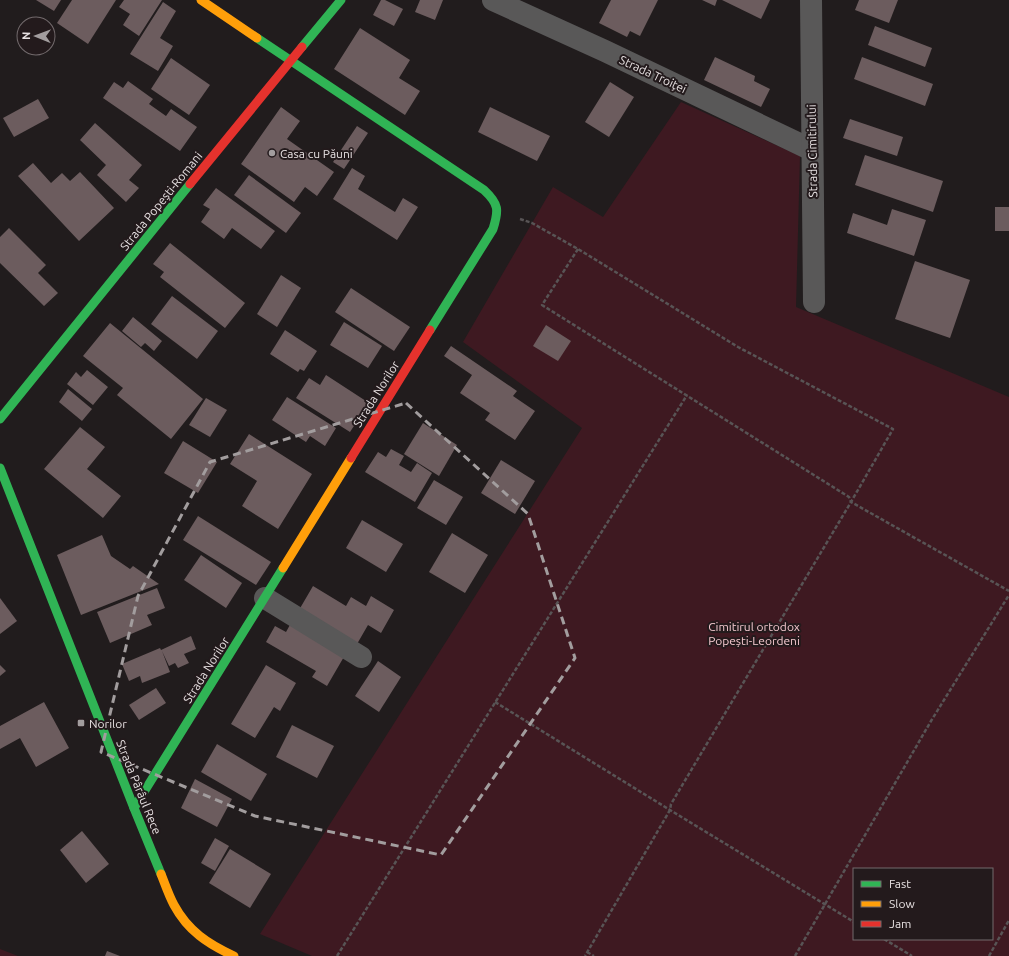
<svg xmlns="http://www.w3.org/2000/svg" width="1009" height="956" font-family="Ubuntu,sans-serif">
	<rect width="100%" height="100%" fill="#211c1d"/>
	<g fill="#3e1921" fill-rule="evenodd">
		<path d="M681,102L800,156L796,307L1009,397V956H312L260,934L582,428L463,342L553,187L603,217ZM854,869H992V939H854Z"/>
		<path d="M0,949L18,956H0Z"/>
	</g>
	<g fill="#6c5c5e">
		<path d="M36,0H61L54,11Z"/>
		<path d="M72,0H116L88,44L57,23Z"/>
		<path d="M124,0H162L139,36L123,25L130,14L119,7Z"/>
		<path d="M381,0H385L403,9L394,26L373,15Z"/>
		<path d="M420,0H443L435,20L415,12Z"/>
		<path d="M611,0H658L640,36L630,31L627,37L599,23Z"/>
		<path d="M702,0H717L715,6Z"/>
		<path d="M722,0H770L761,19Z"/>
		<path d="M859,0H898L889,23L855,10Z"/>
		<path d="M163,2L176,11L160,38L173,46L158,71L130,54Z"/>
		<path d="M875,26L932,48L925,67L868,45Z"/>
		<path d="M360,28L410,60L399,78L420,91L405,115L334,69Z"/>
		<path d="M715,57L755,76L754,81L770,89L761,107L704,80Z"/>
		<path d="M862,57L933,84L925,106L854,79Z"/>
		<path d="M171,58L210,85L189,115L151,89Z"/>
		<path d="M128,81L153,99L149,104L166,116L171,109L197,127L180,151L103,98L114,82L123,88Z"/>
		<path d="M610,82L634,97L609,137L585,122Z"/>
		<path d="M38,99L49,118L14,137L3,118Z"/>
		<path d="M281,107L300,121L287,139L334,172L317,196L305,187L294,202L241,164Z"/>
		<path d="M490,107L550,136L537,161L478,132Z"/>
		<path d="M850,119L903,137L897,156L843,138Z"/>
		<path d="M95,123L142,165L129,180L139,188L126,202L97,175L106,165L80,140Z"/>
		<path d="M357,126L368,133L344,169L333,162Z"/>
		<path d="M865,155L943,181L933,212L855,185Z"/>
		<path d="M33,163L51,183L62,173L70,181L80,172L114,208L79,241L18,176Z"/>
		<path d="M352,168L365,176L358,189L395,212L403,198L418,207L397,240L333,199Z"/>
		<path d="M249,175L301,213L286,233L234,195Z"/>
		<path d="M216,188L275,231L261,249L232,228L224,239L201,222L210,209L203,205Z"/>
		<rect x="995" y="207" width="14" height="24"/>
		<path d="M892,209L926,220L914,256L847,233L853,213L887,225Z"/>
		<path d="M9,228L46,265L38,273L58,293L44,306L0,263V237Z"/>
		<path d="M170,243L245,303L225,328L160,277L164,272L153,264Z"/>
		<path d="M915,261L970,280L950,338L895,319Z"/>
		<path d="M281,275L301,288L277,327L257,314Z"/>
		<path d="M351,288L410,327L394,351L335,312Z"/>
		<path d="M172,296L218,331L197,359L151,324Z"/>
		<path d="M133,317L162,341L154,351L145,343L141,347L122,331Z"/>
		<path d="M344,322L382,346L368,368L330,345Z"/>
		<path d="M110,323L203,399L171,439L117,395L123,388L83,356Z"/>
		<path d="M546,325L571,341L558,361L533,346Z"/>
		<path d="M285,330L317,351L304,371L300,369L298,372L270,354Z"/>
		<path d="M451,346L517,391L513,396L535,411L515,440L485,420L490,413L460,393L472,375L444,356Z"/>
		<path d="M87,370L108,387L93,405L67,384L76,372L81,377Z"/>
		<path d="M326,375L369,403L350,432L296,398L309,378L320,385Z"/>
		<path d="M68,389L92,409L82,421L59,402Z"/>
		<path d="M287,397L336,428L325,446L310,436L306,442L272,420Z"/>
		<path d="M206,398L227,410L210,437L189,425Z"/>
		<path d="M423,423L457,445L439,476L404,454Z"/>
		<path d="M80,427L105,447L87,469L121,496L103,518L44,469Z"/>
		<path d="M249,434L312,474L278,529L242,506L257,481L230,464Z"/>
		<path d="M183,441L217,462L198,493L164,473Z"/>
		<path d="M391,449L404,456L399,465L411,472L417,463L432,473L415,502L365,472L378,452L386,457Z"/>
		<path d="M501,460L535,481L515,514L481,493Z"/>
		<path d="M434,480L463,497L446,525L417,508Z"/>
		<path d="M198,516L271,562L256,585L183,540Z"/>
		<path d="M362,520L403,544L386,572L346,548Z"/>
		<path d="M452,533L488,555L465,593L429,572Z"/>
		<path d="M102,535L111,556L130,569L133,566L159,584L81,615L57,555Z"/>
		<path d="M201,555L242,583L226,608L184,580Z"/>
		<path d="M313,586L346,606L351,597L366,606L371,596L394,610L381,633L368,625L357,644L299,610Z"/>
		<path d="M157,588L165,608L147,615L152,625L110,643L97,612Z"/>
		<path d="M0,598L17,621L0,634Z"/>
		<path d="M291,623L345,655L327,686L312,677L316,671L266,642L275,626L286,632Z"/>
		<path d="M191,636L196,649L184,654L189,663L178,668L175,663L169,666L162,651L170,672L142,683L140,676L129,681L122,664L160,648L161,650Z"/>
		<path d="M378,661L401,677L379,712L355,696Z"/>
		<path d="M0,665L6,671L0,676Z"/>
		<path d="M266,665L296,683L280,711L274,707L255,738L231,724Z"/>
		<path d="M156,688L166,703L139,720L129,705Z"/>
		<path d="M44,702L69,748L36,767L20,738L0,749V726Z"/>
		<path d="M292,725L334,746L317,778L276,757Z"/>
		<path d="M217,744L267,774L251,801L201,772Z"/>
		<path d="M195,779L232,799L217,827L181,808Z"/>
		<path d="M82,831L109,864L86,883L60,850Z"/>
		<path d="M215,838L229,846L215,871L201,863Z"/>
		<path d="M230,849L271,874L250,908L209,883Z"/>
		<path d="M107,951L120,956H105Z"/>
	</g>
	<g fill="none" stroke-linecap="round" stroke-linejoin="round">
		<g stroke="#585455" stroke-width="2.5" stroke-dasharray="4 2" stroke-linecap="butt">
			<path d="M520,219L532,223L578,249L738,347L893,429L851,502L671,804L670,810L585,956"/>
			<path d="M578,249L542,305L849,497L851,502L1009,591"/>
			<path d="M495,702L670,810L854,922"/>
			<path d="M884,939L912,956"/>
			<path d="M587,952L594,956"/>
			<path d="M337,956L687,395"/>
			<path d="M795,956L931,721L1009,595"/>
			<path d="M989,956L1009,920"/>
		</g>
		<g stroke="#595858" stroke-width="22">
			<path d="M493,0L605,51L812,150"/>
			<path d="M811,0L814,302"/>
			<path d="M265,598L361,657"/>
		</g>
		<g stroke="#30b455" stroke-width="9">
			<path d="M257,38L484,190C499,204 499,210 493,229L430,330"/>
			<path d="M302,47L341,0"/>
			<path d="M0,419L190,184"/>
			<path d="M0,468L134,808L161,874"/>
			<path d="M134,808L283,568"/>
		</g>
		<g stroke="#ff9f0a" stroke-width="9">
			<path d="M201,0L257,38"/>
			<path d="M283,568L351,458"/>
			<path d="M161,874C165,884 169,896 174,905C188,931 208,944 234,956"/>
		</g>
		<g stroke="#e5322d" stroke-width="9">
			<path d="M190,184L302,47"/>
			<path d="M351,458L430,330"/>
		</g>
	</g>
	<path fill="none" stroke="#a29d9e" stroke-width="3" stroke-dasharray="8 5" stroke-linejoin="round" d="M406,403L528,514L575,658L441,855L255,816L101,752L138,596L210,462Z"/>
	<g fill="#a29d9e" stroke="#231a1c" stroke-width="1.5">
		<circle cx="272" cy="153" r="4"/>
		<rect x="77" y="719" width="8" height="8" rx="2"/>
	</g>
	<g text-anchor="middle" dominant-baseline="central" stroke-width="4" stroke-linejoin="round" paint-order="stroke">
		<g font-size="12" fill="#e8e2e3" stroke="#231a1c">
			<text transform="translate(653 74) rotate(25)">Strada Troiței</text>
			<text transform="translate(812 151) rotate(-91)">Strada Cimitirului</text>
			<text transform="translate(161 201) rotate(-51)">Strada Popești-Romani</text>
			<text transform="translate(376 394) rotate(-58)">Strada Norilor</text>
			<text transform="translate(206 670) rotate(-58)">Strada Norilor</text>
			<text transform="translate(139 787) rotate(68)">Strada Pârâul Rece</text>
		</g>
		<g font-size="12" fill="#e8e2e3" stroke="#231a1c" text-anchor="start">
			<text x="280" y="153">Casa cu Păuni</text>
			<text x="89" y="723">Norilor</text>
		</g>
		<g font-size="12" fill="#f4c9cf" stroke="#231a1c">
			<text x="754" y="626">Cimitirul ortodox<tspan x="754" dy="14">Popești-Leordeni</tspan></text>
		</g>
	</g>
	<rect x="853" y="868" width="140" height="72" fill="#231a1c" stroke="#726a6c"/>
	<rect x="861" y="881" width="20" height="6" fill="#30b455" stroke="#726a6c"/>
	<text x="889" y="888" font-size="12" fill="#e8e2e3">Fast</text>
	<rect x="861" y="901" width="20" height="6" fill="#ff9f0a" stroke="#726a6c"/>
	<text x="889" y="908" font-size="12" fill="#e8e2e3">Slow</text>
	<rect x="861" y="921" width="20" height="6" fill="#e5322d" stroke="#726a6c"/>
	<text x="889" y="928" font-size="12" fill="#e8e2e3">Jam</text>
	<g transform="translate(36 36) rotate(271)"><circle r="19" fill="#231a1c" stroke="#726a6c"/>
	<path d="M0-3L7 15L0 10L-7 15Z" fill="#a29d9e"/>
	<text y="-6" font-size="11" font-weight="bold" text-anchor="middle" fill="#e8e2e3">N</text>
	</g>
</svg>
